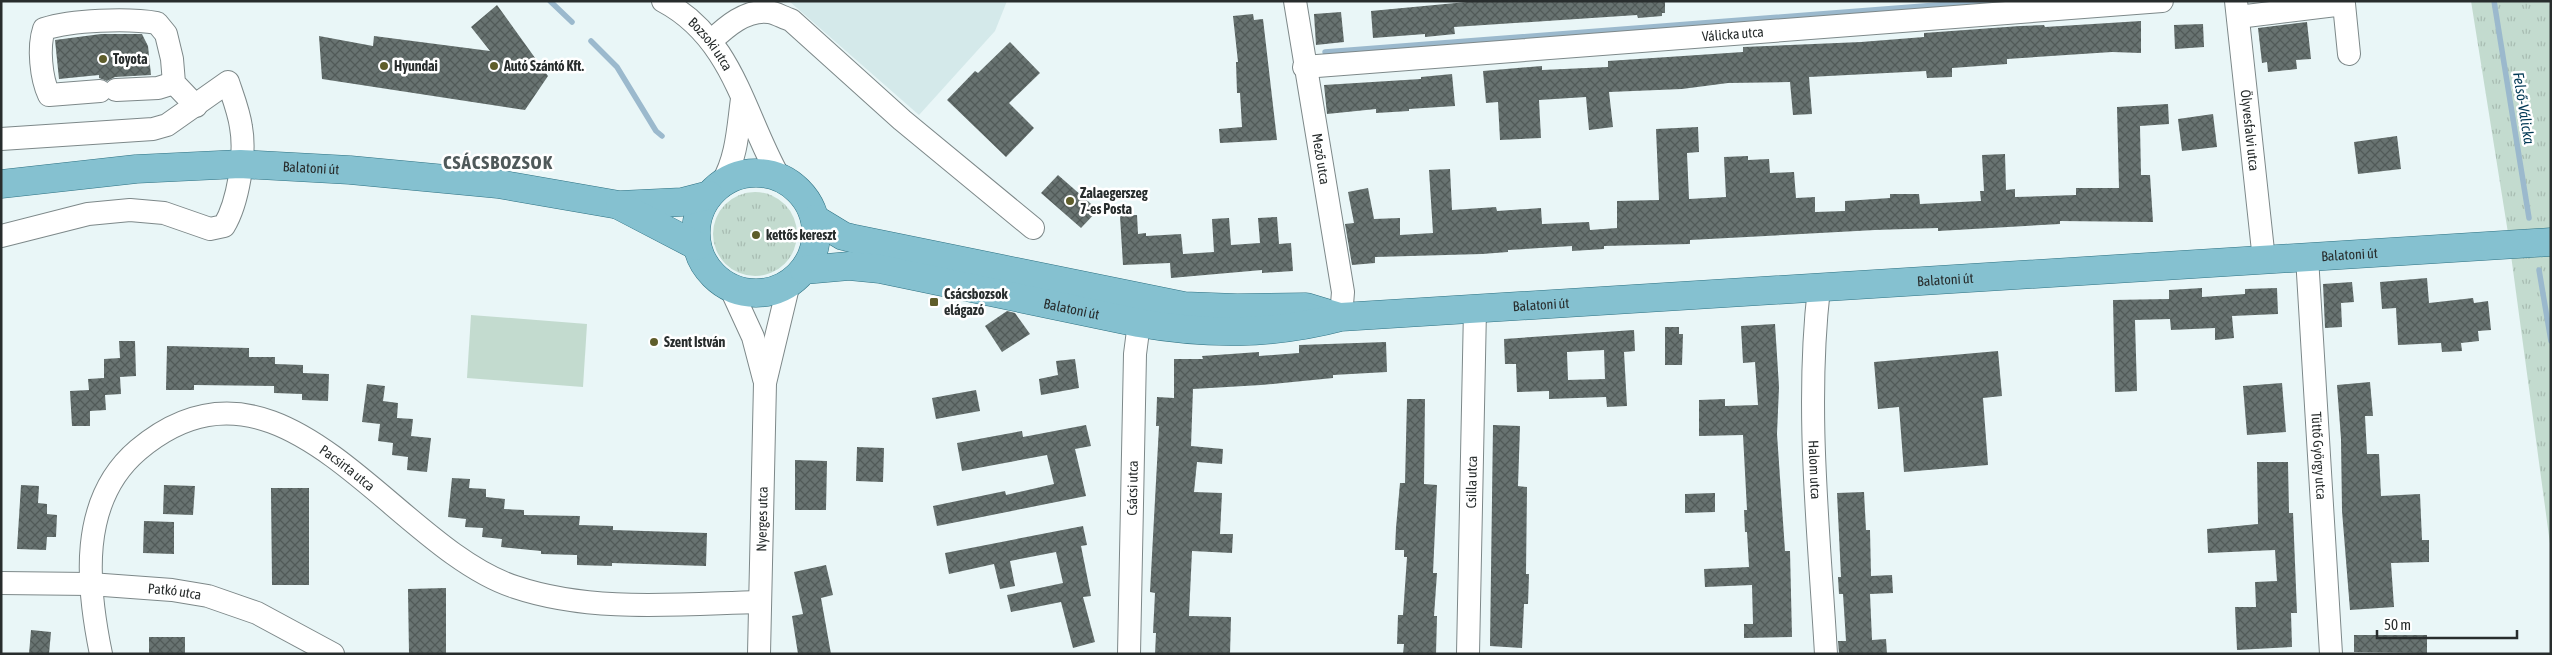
<svg xmlns="http://www.w3.org/2000/svg" width="2552" height="655" font-family="'Asap Condensed',sans-serif">
	<defs>
		<pattern id="grass-tufts" width="24" height="20" patternUnits="userSpaceOnUse" patternTransform="scale(1.25)"><rect width="24" height="20" fill="#c3dbcf"/><path d="M3 7l-1-3M5 7V3M7 7l1-3M15 17l-1-3M17 17v-4M19 17l1-3" fill="none" stroke="#a8bcb2"/></pattern>
		<pattern id="building-cross-hatch" width="8" height="8" patternUnits="userSpaceOnUse" patternTransform="scale(1.25)"><rect width="8" height="8" fill="#687371"/><path d="M0 0l8 8M0 8l8-8" fill="none" stroke="#515a58"/></pattern>
	</defs>
	<rect width="100%" height="100%" fill="#e9f6f7"/>
	<path fill="#d4e9ea" d="M789,1H1007L995,31L919,115Z"/>
	<g fill="url(#grass-tufts)">
		<path d="M2471,1H2549L2551,12V551L2508,233Z"/>
		<circle cx="755" cy="234" r="42"/>
	</g>
	<path fill="#c3dbcf" d="M471,315L587,324L583,387L467,378Z"/>
	<g fill="none" stroke-linecap="round" stroke-linejoin="round">
		<g stroke="#9bb9cd" stroke-width="5.5">
			<path d="M550,1L572,22"/>
			<path d="M2494,1L2529,218"/>
			<path d="M591,41L617,67L656,131L662,136"/>
			<path d="M1325,52L1989,1"/>
			<path d="M2539,270L2551,341"/>
		</g>
	</g>
	<g fill="url(#building-cross-hatch)" fill-rule="evenodd">
		<path d="M1477,1H1665V13H1662V16L1638,18L1637,15L1454,27L1455,34L1425,37V34L1373,38L1371,11Z"/>
		<path d="M497,5L548,76L525,110L322,79L319,36L373,46L374,36L490,51L471,27Z"/>
		<path d="M1341,12L1344,42L1316,45L1314,14Z"/>
		<path d="M1253,14L1254,20L1263,19L1277,140L1220,143L1219,129L1242,127L1240,93H1237L1236,62H1238L1233,16Z"/>
		<path d="M2141,21V53L2112,52L2007,59V64L1952,68V77L1927,78L1926,71L1809,77L1812,114L1793,115L1790,82L1728,83L1682,89L1609,92L1613,127L1589,130L1586,97L1539,100L1541,138L1500,140L1498,102L1486,103L1483,71L1542,66V70L1608,67V61L1743,52V47L1861,42L1924,37V33L2020,26L2044,25L2045,27Z"/>
		<path d="M2307,22L2311,59L2296,60L2297,69L2268,72L2267,62L2262,63L2258,28Z"/>
		<path d="M2203,24L2204,47L2175,49L2174,25Z"/>
		<path d="M101,34H142L148,46L151,75L115,77L107,81L99,78V75L59,79L55,40Z"/>
		<path d="M1010,42L1040,73L1009,103L1034,128L1006,157L947,100L975,71L978,73Z"/>
		<path d="M1452,74L1455,106L1409,109V111L1376,113V109L1327,114L1324,85L1421,79V77Z"/>
		<path d="M2168,104L2169,124L2140,126L2141,175H2150L2153,222L2060,221V224L1938,231V228L1875,230L1690,240V244L1604,246V249L1572,251V246L1508,250V252L1482,254L1375,257V263L1352,265L1345,224L1354,223L1348,192L1368,188L1374,219L1400,218V235L1433,233L1429,170L1450,169L1452,210L1496,207L1497,211L1541,208L1542,224L1589,222L1590,230L1617,228V201L1659,200L1656,129L1698,127L1699,152L1687,153L1689,199L1726,197L1724,157L1748,156V160L1769,159L1770,173L1794,172L1796,198L1815,197V212L1845,211V201L1890,198V194H1919L1920,204L1981,201L1980,191H1984L1982,155L2005,154L2006,190L2015,189V197L2076,195V188H2119L2117,107Z"/>
		<path d="M2213,114L2217,147L2182,151L2178,119Z"/>
		<path d="M2397,136L2401,169L2358,174L2354,142Z"/>
		<path d="M1058,175L1098,210L1081,228L1041,193Z"/>
		<path d="M1137,215L1138,234L1146,233V236L1181,234L1183,254L1214,252L1212,219L1229,218L1231,245L1260,243L1258,218L1277,217L1279,244L1291,243L1293,271L1262,273V270L1171,278L1170,263L1123,265L1120,216Z"/>
		<path d="M2427,278L2429,303L2473,298L2474,303L2488,301L2491,330L2478,331L2479,341L2461,343L2462,351L2442,352L2441,343L2398,345L2396,308L2382,309L2380,282Z"/>
		<path d="M2352,282L2354,302L2341,303L2342,327L2325,328L2323,284Z"/>
		<path d="M2202,288V297L2245,294V289L2277,288L2278,314L2232,316L2234,338L2215,340V328L2171,330L2170,319L2135,320L2137,391L2115,392L2113,300L2169,299V290Z"/>
		<path d="M1007,311L1015,313L1030,334L1002,352L985,326Z"/>
		<path d="M1775,324L1779,387L1777,434L1785,551H1790L1792,637L1744,638V624H1753L1752,585L1705,587L1704,569L1749,567L1747,532H1745L1744,510H1747L1743,435L1699,436V400L1725,399V406L1758,405L1755,362L1743,363L1741,326Z"/>
		<path d="M1665,327H1679V334H1683L1682,365H1665Z"/>
		<path d="M1634,330L1635,351L1624,352L1627,406L1607,407L1606,397L1549,399V391L1517,392L1516,364H1505L1504,339ZM1604,350L1605,379L1568,380L1567,352Z"/>
		<path d="M119,341H135L136,376L120,377L121,394L105,395L106,410L90,411V426H72L70,391L89,390L88,379L104,378V359L120,358Z"/>
		<path d="M1386,342L1387,372L1333,375V378L1261,385L1193,389L1191,446L1223,449L1222,464L1197,462L1194,492L1222,493L1220,534H1233L1232,553L1192,551L1189,616L1231,617L1230,654H1155L1156,633H1153L1155,593L1150,592L1159,426H1156L1157,397L1174,398V359H1203L1202,356L1259,352V356L1299,353V345Z"/>
		<path d="M167,346L249,348V357H275V364L303,365V373L329,374L328,401L302,400V394L274,393V386L194,385V390H166Z"/>
		<path d="M1998,351L2002,396L1983,398L1988,465L1904,472L1899,407L1878,409L1874,362Z"/>
		<path d="M1075,359L1079,388L1041,395L1039,379L1058,375L1056,361Z"/>
		<path d="M2370,382L2373,416H2365L2367,454H2379L2381,496L2420,494L2422,540H2429V562L2391,563L2394,607L2350,610L2342,511L2341,439L2337,385Z"/>
		<path d="M2282,383L2286,432L2247,435L2243,386Z"/>
		<path d="M367,384L385,386L383,401L398,403L397,418L413,419L411,436L431,438L427,472L407,470L408,457L392,455L393,443L378,441L380,424L362,422Z"/>
		<path d="M976,390L980,411L936,419L932,398Z"/>
		<path d="M1407,399H1425L1424,484L1437,485L1433,573H1437L1434,616H1437L1436,654H1403L1404,644H1397L1398,615H1403L1407,557H1404V550H1395L1396,528L1400,483H1405Z"/>
		<path d="M1086,425L1091,446L1075,449L1086,496L937,526L933,506L1005,491L1006,495L1054,484L1047,455L962,471L957,443L1022,431L1023,437Z"/>
		<path d="M1493,425L1520,426L1518,486L1527,487L1526,574H1529L1528,604H1524L1522,648L1490,646Z"/>
		<path d="M857,447L884,448L883,482L856,481Z"/>
		<path d="M795,460L827,461L826,510H795Z"/>
		<path d="M2257,462H2288L2289,513H2293L2297,613H2291L2292,647L2237,650L2235,607H2256L2255,582L2277,581L2275,550L2208,553L2207,529L2258,524Z"/>
		<path d="M452,478L470,479L469,488L486,489V497L505,499L504,509L524,510V515L580,516L579,525L613,526V530L707,533L706,566L612,563V566L577,565V555L541,554V551L501,547L502,539L482,537L483,528L465,527L466,519L448,517Z"/>
		<path d="M21,485L39,486L38,503L47,504V514L57,515L56,537H47L46,550L17,549Z"/>
		<path d="M164,485L195,486L193,515L163,514Z"/>
		<path d="M271,488H309V585H272Z"/>
		<path d="M1864,492L1866,530H1870L1871,576L1892,575L1893,593L1870,594L1872,640L1886,639L1887,654H1839L1838,641H1846L1843,594H1839L1838,577H1841L1837,493Z"/>
		<path d="M1715,493V512L1685,513V494Z"/>
		<path d="M144,521L174,522V554L143,553Z"/>
		<path d="M1083,526L1087,545L1081,546L1091,596L1083,597L1095,642L1073,648L1061,602L1011,612L1007,595L1063,583L1056,552L1010,561L1015,586L1000,589L994,564L949,574L945,553Z"/>
		<path d="M826,565L833,595L821,598L831,654H798L792,616L803,614L794,572Z"/>
		<path d="M446,588V654H409L408,589Z"/>
		<path d="M31,630L51,632L49,654H29Z"/>
		<path d="M2354,635H2427V653L2354,652Z"/>
		<rect x="149" y="637" width="36" height="17"/>
	</g>
	<g fill="none" stroke-linecap="round" stroke-linejoin="round">
		<g stroke="#7d8889" stroke-width="24">
			<g id="minor">
				<path id="s1" d="M663,1C733,38 744,115 779,177"/>
				<path id="s2" d="M1295,1L1343,292L1341,317"/>
				<path id="s3" d="M2236,1L2264,260"/>
				<path d="M2238,17L2344,4L2349,54"/>
				<path d="M711,41C726,27 746,9 769,12C776,13 784,18 791,20L902,120L1033,228"/>
				<path id="s4" d="M1304,67L2162,1"/>
				<path d="M116,90L158,88L174,83"/>
				<path d="M100,91L49,95C41,78 38,47 44,29C72,20 128,18 157,23L166,34L172,59L174,83L196,106"/>
				<path d="M1,139L153,129L167,125L228,82C233,97 239,112 241,127C246,154 238,203 224,226L210,229L164,213L130,210L88,214L1,236"/>
				<path d="M722,183C737,158 738,128 742,99"/>
				<path id="s5" d="M2307,257L2331,654"/>
				<path d="M730,287L753,337L764,379"/>
				<path id="s6" d="M1819,288C1805,409 1819,532 1826,654"/>
				<path id="s7" d="M1,583L90,584L172,590L208,596L257,613L333,654"/>
				<path id="s8" d="M101,654C87,586 78,501 138,450C283,328 392,547 515,587C592,613 680,604 759,602"/>
				<path id="s9" d="M759,654L765,383L789,283"/>
				<path id="s10" d="M1129,654L1135,354L1139,323"/>
				<path id="s11" d="M1468,654L1475,309"/>
			</g>
		</g>
		<g stroke="#2f7283" stroke-width="29">
			<g id="major">
				<circle cx="756" cy="233" r="60"/>
				<path id="s12" d="M1,184L136,169L240,164L350,170L498,184L619,205L682,202L709,195"/>
				<path d="M620,206L697,246"/>
				<path d="M815,219L843,236L855,239L1184,306L1237,308L1306,307L1339,317"/>
				<path id="s13" d="M804,270L849,266L880,269L1139,323C1208,335 1273,335 1341,317L2551,242"/>
			</g>
		</g>
		<use href="#minor" stroke="#fff" stroke-width="22"/>
		<use href="#major" stroke="#85c1d0" stroke-width="28"/>
	</g>
	<g fill="#5e5d2a" stroke="#fff" stroke-width="2">
		<circle cx="103" cy="59" r="5"/>
		<circle cx="384" cy="66" r="5"/>
		<circle cx="494" cy="66" r="5"/>
		<circle cx="1070" cy="201" r="5"/>
		<circle cx="756" cy="235" r="5"/>
		<rect x="929" y="297" width="10" height="10" rx="2.5"/>
		<circle cx="654" cy="342" r="5"/>
	</g>
	<g text-anchor="middle" dominant-baseline="central" stroke-width="5" stroke-linejoin="round" paint-order="stroke">
		<g font-size="14" fill="#282d2d" stroke="#fff">
			<text stroke="none"><textPath href="#s4" startOffset="430">Válicka utca</textPath></text>
			<text stroke="none"><textPath href="#s1" startOffset="65">Bozsoki utca</textPath></text>
			<text stroke="none"><textPath href="#s3" startOffset="130">Ölyvesfalvi utca</textPath></text>
			<text stroke="none"><textPath href="#s2" startOffset="160">Mező utca</textPath></text>
			<text stroke="none"><textPath href="#s12" startOffset="311">Balatoni út</textPath></text>
			<text stroke="none"><textPath href="#s13" startOffset="1555">Balatoni út</textPath></text>
			<text stroke="none"><textPath href="#s13" startOffset="1150">Balatoni út</textPath></text>
			<text stroke="none"><textPath href="#s13" startOffset="745">Balatoni út</textPath></text>
			<text stroke="none"><textPath href="#s13" startOffset="272">Balatoni út</textPath></text>
			<text stroke="none"><textPath href="#s5" startOffset="199">Tüttő György utca</textPath></text>
			<text stroke="none"><textPath href="#s8" startOffset="451">Pacsirta utca</textPath></text>
			<text stroke="none"><textPath href="#s6" startOffset="182">Halom utca</textPath></text>
			<text stroke="none"><textPath href="#s11" startOffset="172">Csilla utca</textPath></text>
			<text stroke="none"><textPath href="#s10" startOffset="166">Csácsi utca</textPath></text>
			<text stroke="none"><textPath href="#s9" startOffset="135">Nyerges utca</textPath></text>
			<text stroke="none"><textPath href="#s7" startOffset="174">Patkó utca</textPath></text>
		</g>
		<g font-size="14" font-weight="bold" fill="#282d2d" stroke="#fff" text-anchor="start">
			<text x="113" y="59">Toyota</text>
			<text x="394" y="66">Hyundai</text>
			<text x="504" y="66">Autó Szántó Kft.</text>
			<text x="1080" y="193">Zalaegerszeg<tspan x="1080" dy="16">7-es Posta</tspan></text>
			<text x="766" y="235">kettős kereszt</text>
			<text x="944" y="294">Csácsbozsok<tspan x="944" dy="16">elágazó</tspan></text>
			<text x="664" y="342">Szent István</text>
		</g>
		<g font-size="15" font-style="italic" fill="#003854" stroke="#fff">
			<text transform="translate(2524 108) rotate(81)">Felső-Válicka</text>
		</g>
		<g font-size="19" font-weight="bold" letter-spacing="1" fill="#4f595a" stroke="#fff">
			<text x="498" y="162">CSÁCSBOZSOK</text>
		</g>
	</g>
	<rect width="2552" height="655" fill="none" stroke="#282d2d" stroke-width="5"/>
	<path d="M2377 630v8h140v-8" fill="none" stroke="#282d2d" stroke-width="2.5"/>
	<text x="2384" y="630" font-size="15" fill="#282d2d" stroke="#ffffff" stroke-width="4" paint-order="stroke">50 m</text>
</svg>
